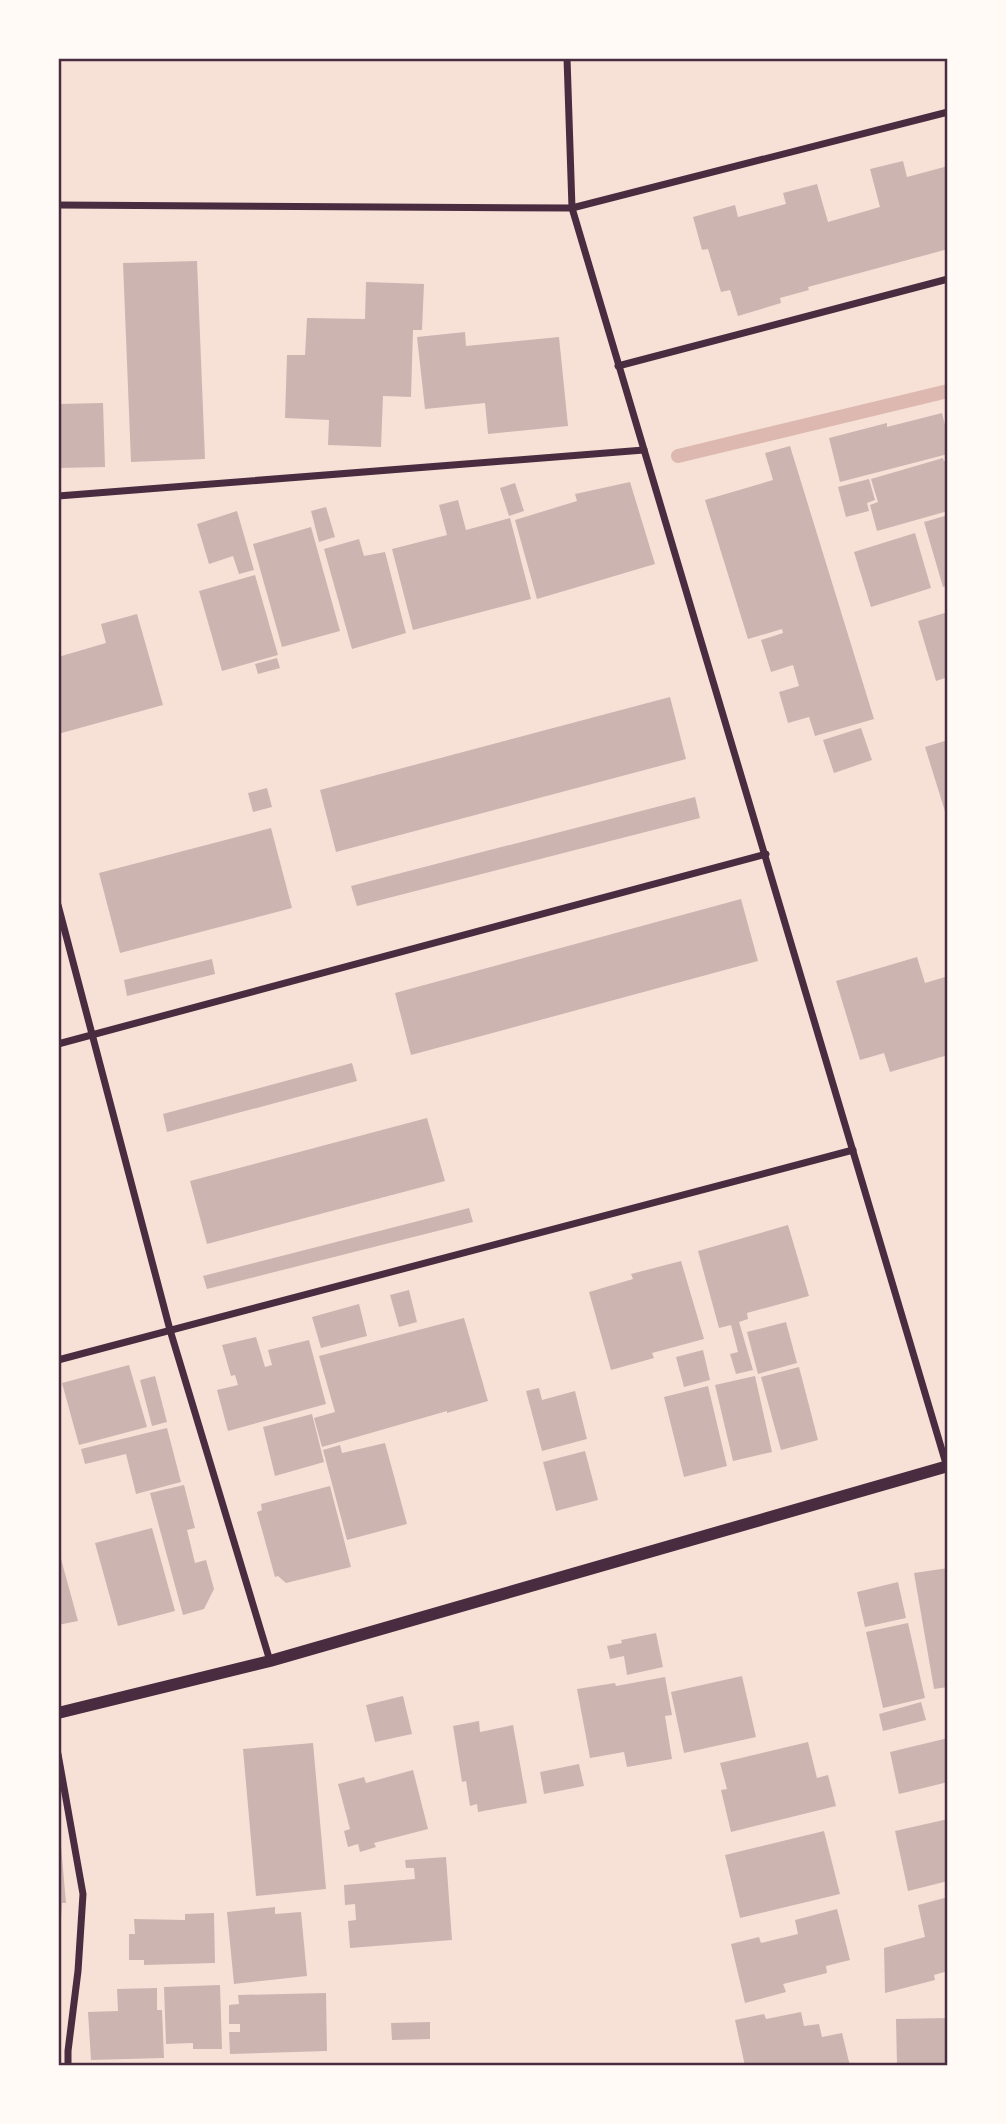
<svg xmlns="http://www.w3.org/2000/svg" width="1006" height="2124" font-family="'Public Sans',sans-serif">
	<rect width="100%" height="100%" fill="#f7e1d7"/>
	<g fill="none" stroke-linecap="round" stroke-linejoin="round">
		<path stroke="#dcb8b0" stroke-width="14" d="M678,456L948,391"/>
	</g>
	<g fill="#ccb4b1">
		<path d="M903,161L907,177L948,166V249L808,287L809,290L780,298L781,303L738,316L730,290L721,292L708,249L702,250L693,217L735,205L738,217L786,204L783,193L817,184L828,222L880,207L870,169Z"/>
		<path d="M197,261L205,459L131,462L123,263Z"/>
		<path d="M366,282L424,284L422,330H413L411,397L383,396L381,447L328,445L329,420L285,418L287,355H305L307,318L365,319Z"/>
		<path d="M465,332L466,346L559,337L568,426L488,434L485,403L425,409L417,337Z"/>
		<path d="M103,403L105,467L58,468V404Z"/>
		<path d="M942,413L948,437V454L840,482L829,438L887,423V427Z"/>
		<path d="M790,446L874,719L815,736L809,717L788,723L779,692L799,686L793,665L771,672L761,640L783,633L782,629L748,639L705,500L773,480L765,453Z"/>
		<path d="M943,458L944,461L948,460V511L877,531L870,505L878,502L871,479Z"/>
		<path d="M869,479L875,500L867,503L869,511L846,517L838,487Z"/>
		<path d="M630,482L655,564L537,599L515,520L577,501L575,494Z"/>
		<path d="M515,483L524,511L509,516L500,488Z"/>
		<path d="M458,500L466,530L510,518L531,599L413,630L392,549L447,535L439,505Z"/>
		<path d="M326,507L335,537L319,542L311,511Z"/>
		<path d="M237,511L254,570L239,574L233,556L209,564L197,524Z"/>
		<path d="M948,515V585L943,587L924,522Z"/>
		<path d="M311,527L340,631L282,647L253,544Z"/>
		<path d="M915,533L931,588L871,607L854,552Z"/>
		<path d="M359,539L364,556L385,552L406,633L352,649L324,549Z"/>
		<path d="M255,575L278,655L222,671L199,591Z"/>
		<path d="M948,612V677L936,681L918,621Z"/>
		<path d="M137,614L163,705L58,734V657L106,643L101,624Z"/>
		<path d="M277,658L280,668L258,674L255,664Z"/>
		<path d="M670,697L686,759L336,852L320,790Z"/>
		<path d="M861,728L872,760L834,773L823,740Z"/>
		<path d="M948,740V821L925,747Z"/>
		<path d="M267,788L272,807L253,812L248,793Z"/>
		<path d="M695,797L700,818L357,906L351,886Z"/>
		<path d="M271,828L292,908L120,953L99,873Z"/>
		<path d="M741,899L758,961L411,1055L395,993Z"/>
		<path d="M917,957L925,983L945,977L948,987V1055L890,1072L884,1053L860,1060L836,981Z"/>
		<path d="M212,959L215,974L127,996L124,980Z"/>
		<path d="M352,1063L357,1081L167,1132L163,1114Z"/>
		<path d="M427,1118L445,1181L207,1244L190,1181Z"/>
		<path d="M469,1208L473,1222L207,1289L203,1276Z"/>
		<path d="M788,1225L809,1296L747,1313L748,1319L739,1322L753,1370L736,1374L730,1354L738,1352L731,1325L719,1328L698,1251Z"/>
		<path d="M681,1261L704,1339L652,1353L654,1358L611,1370L589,1292L633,1279L631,1274Z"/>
		<path d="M409,1290L417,1322L399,1327L390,1295Z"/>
		<path d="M359,1304L367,1336L321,1348L312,1317Z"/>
		<path d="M464,1318L488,1401L447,1413V1411L322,1447L314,1418L335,1412L319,1356Z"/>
		<path d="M786,1322L797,1363L758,1374L747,1332Z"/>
		<path d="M256,1337L265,1367L272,1365L268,1350L309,1340L326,1404L228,1431L217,1390L238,1385L235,1375L231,1376L222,1345Z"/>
		<path d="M703,1350L710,1380L684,1387L676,1357Z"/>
		<path d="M129,1365L147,1427L79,1445L62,1383Z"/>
		<path d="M799,1367L818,1440L781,1450L761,1377Z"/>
		<path d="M155,1376L167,1422L152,1426L140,1380Z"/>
		<path d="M755,1376L772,1452L733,1461L715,1385Z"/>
		<path d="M708,1386L727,1466L684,1477L664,1397Z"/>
		<path d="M539,1388L542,1400L575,1391L587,1439L542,1451L526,1391Z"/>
		<path d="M312,1414L324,1462L275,1476L263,1427Z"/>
		<path d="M167,1428L181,1482L136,1494L126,1454L85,1464L81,1449Z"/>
		<path d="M385,1443L407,1524L347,1540L323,1450L340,1445L342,1453Z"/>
		<path d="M585,1451L598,1500L556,1511L543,1462Z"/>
		<path d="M184,1485L195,1528L187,1530L195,1563L206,1560L214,1589L204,1609L183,1615L150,1493Z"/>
		<path d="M330,1486L351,1567L286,1583L278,1576L275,1577L257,1512L262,1510L261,1504Z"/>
		<path d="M152,1528L175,1611L118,1626L95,1543Z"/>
		<path d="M58,1548L78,1621L58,1625Z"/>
		<path d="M948,1568V1687L934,1689L914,1573Z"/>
		<path d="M898,1582L906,1618L865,1627L857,1592Z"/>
		<path d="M908,1623L925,1698L883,1708L866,1632Z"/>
		<path d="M656,1633L663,1667L627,1675L624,1656L610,1659L607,1646L622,1643L621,1640Z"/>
		<path d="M742,1676L756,1737L684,1753L671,1692Z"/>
		<path d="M665,1677L672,1715L665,1716L672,1759L627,1767L624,1752L590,1758L577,1689L615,1683L616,1686Z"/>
		<path d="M403,1696L412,1734L375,1742L366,1705Z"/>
		<path d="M921,1702L926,1720L883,1731L879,1714Z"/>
		<path d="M479,1721L480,1732L513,1725L527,1803L478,1812L477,1804L470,1806L466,1781L462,1782L453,1726Z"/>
		<path d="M948,1738V1782L899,1794L890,1752Z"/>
		<path d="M808,1742L817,1778L828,1775L836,1806L731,1832L721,1790L727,1789L720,1763Z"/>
		<path d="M313,1743L326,1889L256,1896L243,1749Z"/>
		<path d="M579,1764L584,1786L544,1794L540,1772Z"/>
		<path d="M413,1770L428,1829L374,1843L376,1847L360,1852L358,1844L348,1847L344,1831L350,1829L338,1784L364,1777L366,1783Z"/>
		<path d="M948,1819V1881L908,1891L895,1831Z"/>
		<path d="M824,1831L840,1894L740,1918L725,1855Z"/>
		<path d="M58,1834H60L66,1903H62L60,1936H58Z"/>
		<path d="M446,1857L452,1940L350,1948L348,1921L356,1920L355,1904L345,1905L344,1885L415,1879L414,1868H406L405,1860Z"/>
		<path d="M948,1897V1971L934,1975L935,1980L885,1993L884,1948L925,1937L918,1905Z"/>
		<path d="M275,1907V1914L301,1912L307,1976L234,1984L227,1912Z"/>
		<path d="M837,1909L850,1960L826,1966L827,1973L783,1984L786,1992L745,2003L731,1944L759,1937L761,1943L798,1934L795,1920Z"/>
		<path d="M214,1913L215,1963L144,1965V1960H129V1934H135L134,1919L185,1920V1914Z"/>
		<path d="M220,1985L222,2049H193V2043L166,2044L164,1987Z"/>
		<path d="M157,1988V2010H162L164,2058L91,2060L88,2012L118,2011L117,1989Z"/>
		<path d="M326,1993L327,2051L230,2054L229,2032H240V2024H229V2005L239,2004L238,1995Z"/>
		<path d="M801,2012L804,2026L819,2024L822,2037L842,2033L850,2066H745L735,2020L764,2014L766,2019Z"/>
		<path d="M948,2018V2066H897L896,2019Z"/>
		<path d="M430,2022V2039L392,2040L391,2023Z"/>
	</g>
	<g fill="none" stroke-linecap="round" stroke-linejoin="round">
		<g stroke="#4a2c40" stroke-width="7">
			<path d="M567,58L572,208L947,1467"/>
			<path d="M58,205L572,208L948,112"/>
			<path d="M618,366L948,279"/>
			<path d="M58,496L644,450"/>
			<path d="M58,905L170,1330L270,1661"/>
			<path d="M58,1044L766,854"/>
			<path d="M58,1360L853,1150"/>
			<path d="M58,1754L83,1894L78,1971L68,2051V2066"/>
		</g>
		<path stroke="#4a2c40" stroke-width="12" d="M58,1713L270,1661L948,1466"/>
	</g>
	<rect width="1006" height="2124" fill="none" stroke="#fffaf5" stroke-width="119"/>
	<rect x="60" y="60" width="886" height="2004" fill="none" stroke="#4a2c40" stroke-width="2.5"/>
</svg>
